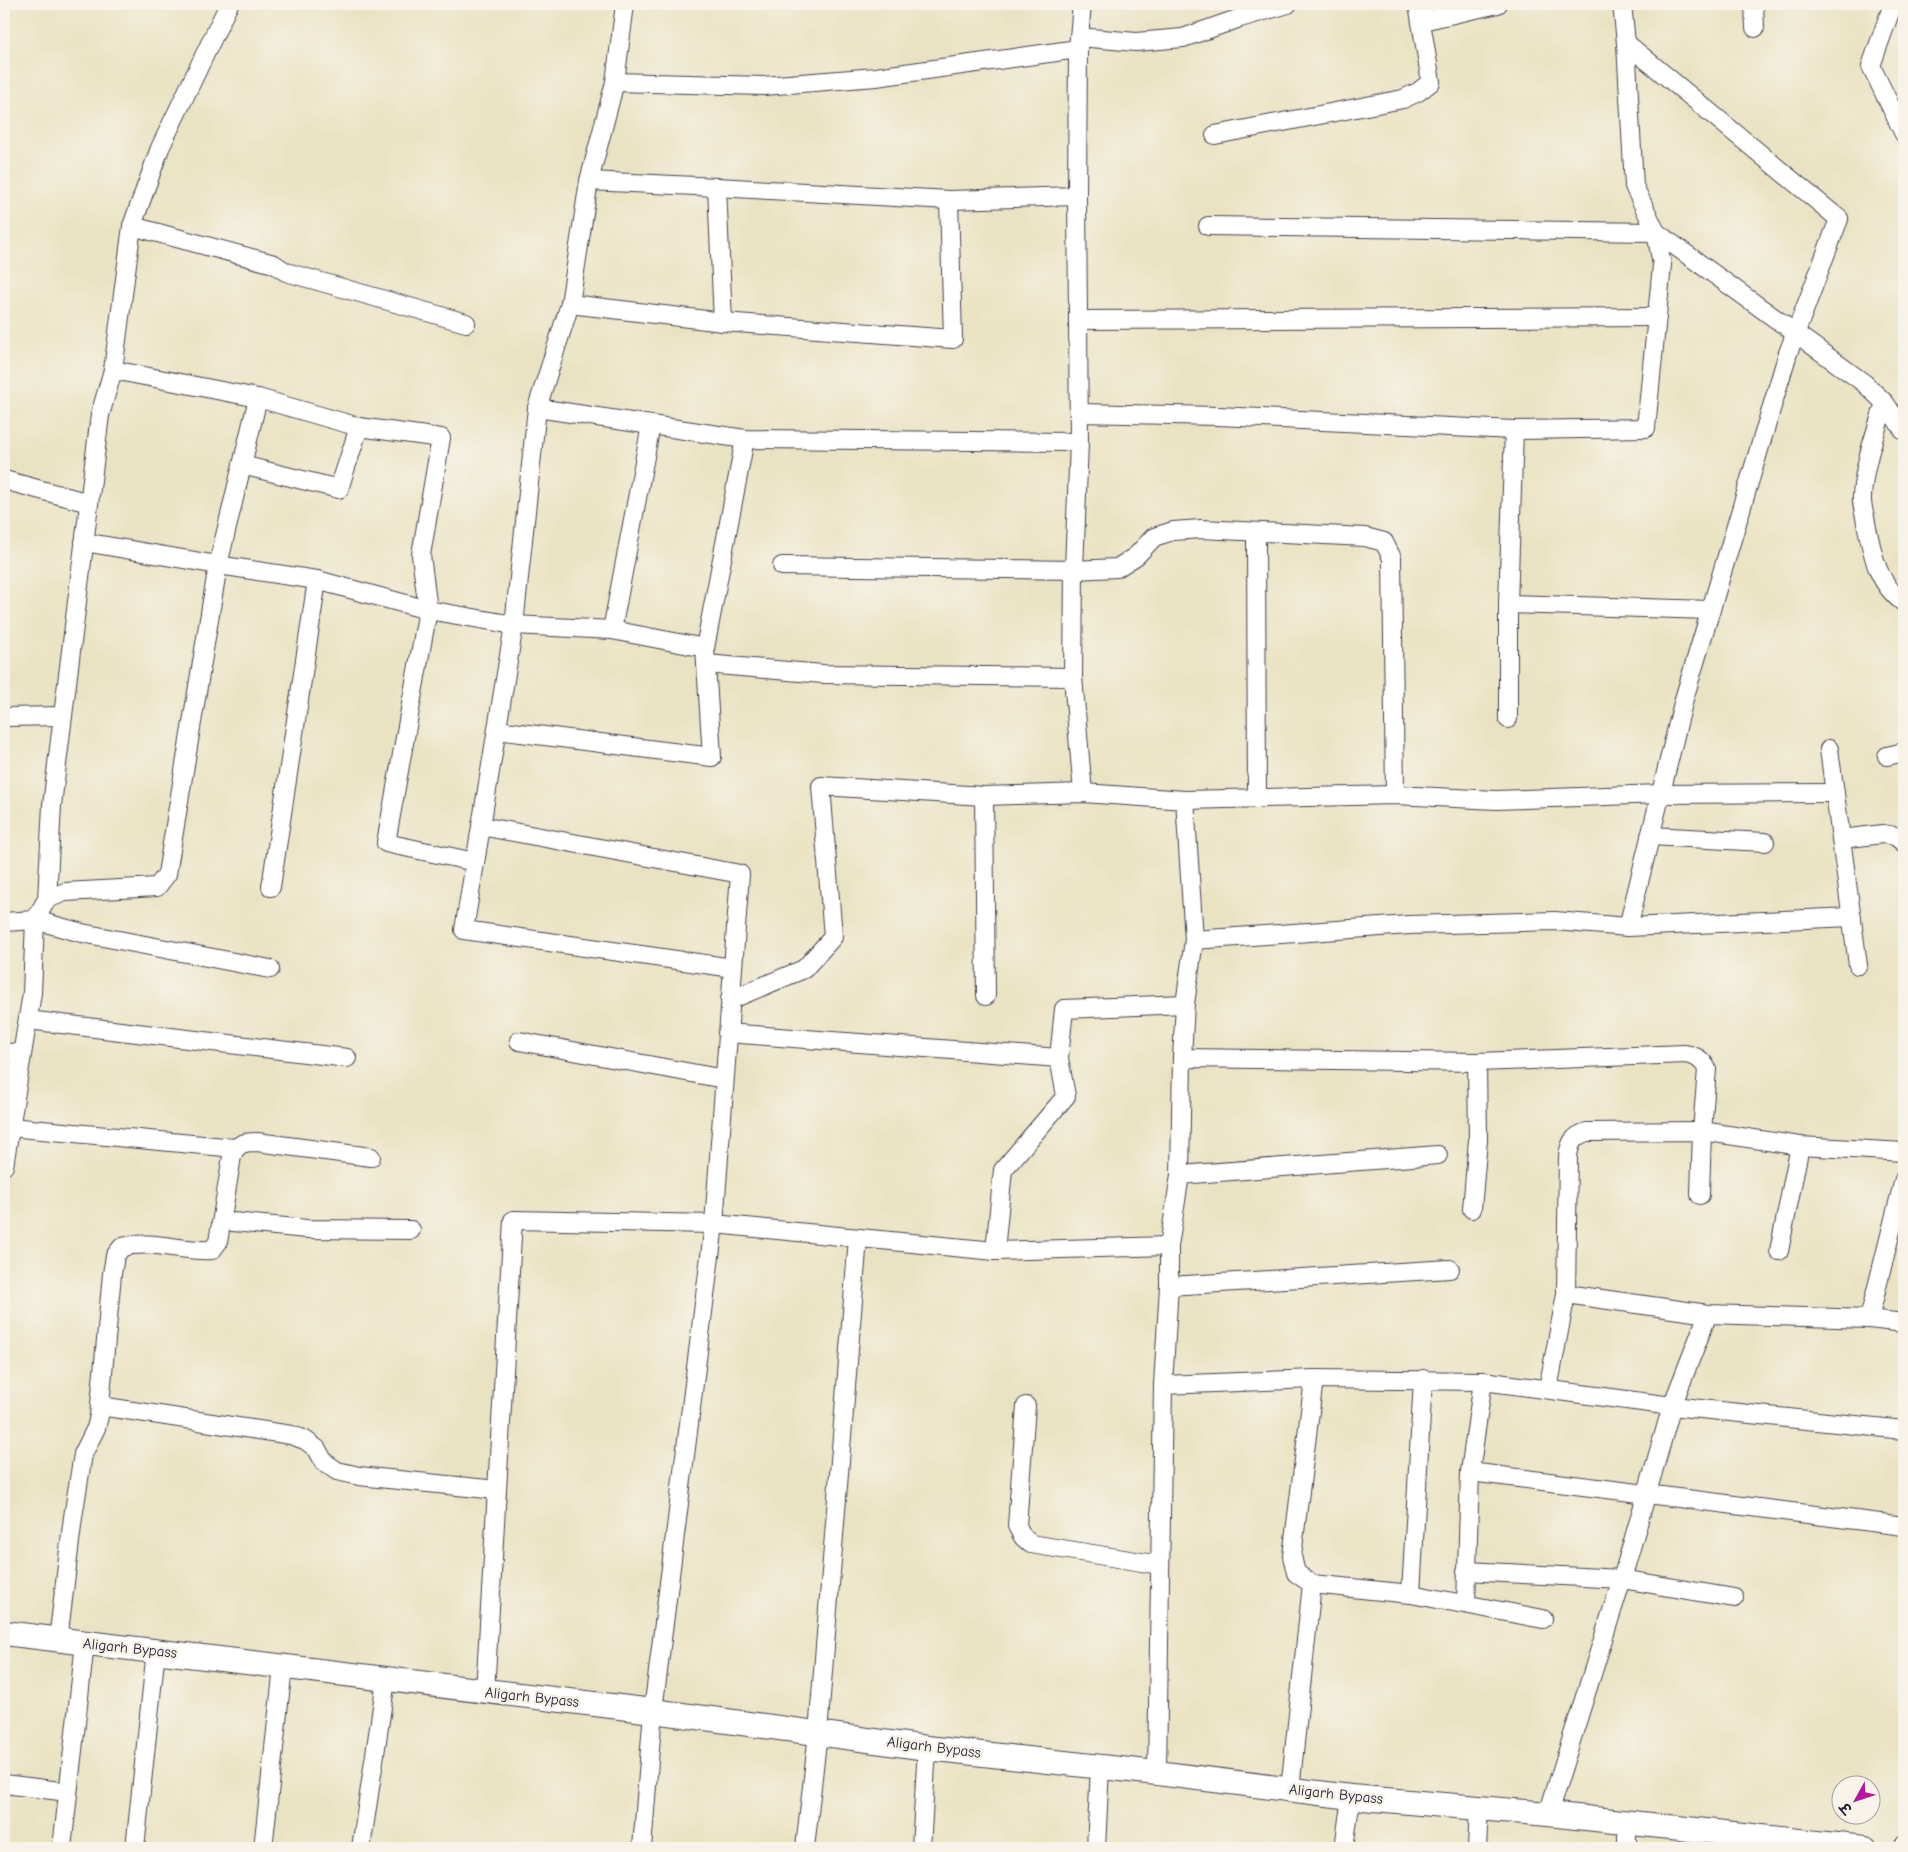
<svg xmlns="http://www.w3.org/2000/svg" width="1908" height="1852" font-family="'Comic Neue','Playpen Sans Deva',sans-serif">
	<rect width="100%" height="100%" fill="#f7f3e8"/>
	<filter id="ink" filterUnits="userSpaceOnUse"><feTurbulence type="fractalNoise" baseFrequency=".02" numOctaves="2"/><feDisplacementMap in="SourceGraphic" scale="10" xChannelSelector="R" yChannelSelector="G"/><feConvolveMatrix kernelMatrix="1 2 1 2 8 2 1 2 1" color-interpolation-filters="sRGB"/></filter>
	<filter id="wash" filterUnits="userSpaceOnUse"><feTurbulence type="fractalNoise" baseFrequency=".0096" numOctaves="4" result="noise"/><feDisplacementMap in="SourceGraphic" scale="20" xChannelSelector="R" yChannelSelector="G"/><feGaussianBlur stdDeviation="1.12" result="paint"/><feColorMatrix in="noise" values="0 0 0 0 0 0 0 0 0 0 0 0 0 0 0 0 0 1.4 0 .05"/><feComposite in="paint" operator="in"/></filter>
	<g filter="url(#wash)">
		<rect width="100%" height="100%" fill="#eae3c3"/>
	</g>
	<g filter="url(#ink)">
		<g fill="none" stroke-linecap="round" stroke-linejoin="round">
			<g stroke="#403f4f" stroke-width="20">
				<g id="minor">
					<path d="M1082,4L1078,49L1077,196L1079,442L1074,570L1073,677L1083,793"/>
					<path d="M1754,4L1755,28"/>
					<path d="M1893,4L1871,66L1904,134"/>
					<path d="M1422,21L1498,4"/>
					<path d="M1079,37L1136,42L1183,38L1240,18L1288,4"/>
					<path d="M1626,43L1839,219L1788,353L1684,699L1628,927"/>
					<path d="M615,82L764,86L876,77L1078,49"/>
					<path d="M1215,135L1403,99L1418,92L1431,82L1418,4"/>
					<path d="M589,181L717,187"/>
					<path d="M132,226L274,264L286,272L466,323"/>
					<path d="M1208,226L1656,232L1864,383L1885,403L1904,431"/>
					<path d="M570,304L723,322L953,339L949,200"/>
					<path d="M1078,320L1656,317"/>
					<path d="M723,322L717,187L949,200L1077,196"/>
					<path d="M113,370L258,398L359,427L441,438L421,555L428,610L514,625L612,630L705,648"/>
					<path d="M1885,403C1875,434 1864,464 1862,496C1861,505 1865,514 1866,523C1873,555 1876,582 1904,603"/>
					<path d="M537,408L570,304L589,181L615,82L625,4"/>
					<path d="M1079,413L1218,416L1514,430L1646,428L1662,265L1656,232L1634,186L1626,43L1622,4"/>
					<path d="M242,465L339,489L359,427"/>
					<path d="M4,480L89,503"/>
					<path d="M1256,533L1257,799"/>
					<path d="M84,542L218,565L317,580L428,610L386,843L475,862"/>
					<path d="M782,566L1074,570L1117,568L1136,556L1154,537L1173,531L1201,529L1365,537L1384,542L1392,558L1395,795"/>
					<path d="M1508,604L1711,610"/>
					<path d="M612,630L651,425"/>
					<path d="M706,664L823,674L1073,677"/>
					<path d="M4,717L63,716"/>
					<path d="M1508,719V604L1514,430"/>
					<path d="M497,730L712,757L705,648L745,439"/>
					<path d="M1829,749L1858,965"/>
					<path d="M1887,756L1904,752"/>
					<path d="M984,796L986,996"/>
					<path d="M1185,800L1395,795L1496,800L1660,794L1835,793"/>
					<path d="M481,826L740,874L714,1224L653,1711L642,1848"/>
					<path d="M1650,836L1765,842"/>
					<path d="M1841,839L1883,834L1895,836L1904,843"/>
					<path d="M271,887L317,580"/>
					<path d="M47,899L65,892L157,887L167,874L218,565L258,398"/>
					<path d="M4,922L35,920L82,933L270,969"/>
					<path d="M1194,940L1409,925L1555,921L1628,927L1852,917"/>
					<path d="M733,968L464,930L514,625L537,408L745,439L1079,442"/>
					<path d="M730,1000L804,969L833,937L821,786L984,796L1083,793L1185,800L1194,940L1185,1004L1182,1058L1180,1175L1169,1246V1286L1163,1385L1157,1773"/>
					<path d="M28,1020L347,1058"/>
					<path d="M727,1033L1059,1058"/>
					<path d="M519,1041L724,1079"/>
					<path d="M4,1052L21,1054"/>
					<path d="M1182,1058L1477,1062L1685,1054C1696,1056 1702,1059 1707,1069L1702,1131L1700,1195"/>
					<path d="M10,1127L235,1148"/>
					<path d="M4,1166L32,993L35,920L47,899L52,805L100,415L113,370L132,226L160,148L229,4"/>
					<path d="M1180,1175L1438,1155"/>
					<path d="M1472,1209L1478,1140L1477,1062"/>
					<path d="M222,1221L307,1229L411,1230"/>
					<path d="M995,1251L1003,1170L1066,1096L1059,1058L1064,1009L1185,1004"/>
					<path d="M1779,1251L1800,1146"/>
					<path d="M1169,1286L1450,1269"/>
					<path d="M1566,1294L1708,1314L1869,1319L1904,1323"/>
					<path d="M1869,1319L1904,1179"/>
					<path d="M1314,1379L1292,1556L1296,1573L1312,1584L1411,1594L1543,1619"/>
					<path d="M1163,1385L1314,1379L1483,1381L1672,1406L1904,1430"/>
					<path d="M1548,1389L1566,1294L1568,1156C1570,1143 1573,1136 1587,1132L1702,1131L1800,1146L1904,1152"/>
					<path d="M100,1406L291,1435L305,1440L317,1449L324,1462L337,1471L359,1476L497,1490"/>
					<path d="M1026,1406L1017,1526L1023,1537L1031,1544L1160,1565"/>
					<path d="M1470,1472L1904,1526"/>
					<path d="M1466,1571L1622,1579L1734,1598"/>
					<path d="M1411,1594L1423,1379"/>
					<path d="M1466,1604L1470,1472L1483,1381"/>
					<path d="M58,1640L73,1517L83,1454L96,1428L99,1416L112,1274L115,1256L122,1247C152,1239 182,1252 212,1250L218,1242L232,1156C237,1143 244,1142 257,1142L371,1157"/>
					<path d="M485,1692L513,1220L714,1224L995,1251L1169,1246"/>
					<path d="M4,1784L68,1792"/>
					<path d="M1290,1789L1312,1584"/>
					<path d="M1548,1814L1622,1579L1672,1406L1708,1314"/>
					<path d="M62,1848L85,1643"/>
					<path d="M135,1848L156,1650"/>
					<path d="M263,1848L283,1667"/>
					<path d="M361,1848L386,1680"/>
					<path d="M805,1848L818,1733L858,1238"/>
					<path d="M921,1848L927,1748"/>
					<path d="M1096,1848L1100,1767"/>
					<path d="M1344,1848L1351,1797"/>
					<path d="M1477,1848L1479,1808"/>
					<path d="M1627,1848V1822"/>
					<path d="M1902,1848L1904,1844"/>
				</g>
			</g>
			<g stroke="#403f4f" stroke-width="26">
				<path id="secondary" d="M4,1633L653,1711L927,1748L1157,1773L1351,1797L1548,1814L1865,1848"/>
			</g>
			<use href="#minor" stroke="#fff" stroke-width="18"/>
			<use href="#secondary" stroke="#fff" stroke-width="24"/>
		</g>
	</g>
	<g text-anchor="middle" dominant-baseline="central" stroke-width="5" stroke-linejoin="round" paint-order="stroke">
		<g font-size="15" fill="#22223b" stroke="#f7f3e8">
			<text transform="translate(130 1648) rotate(6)">Aligarh Bypass</text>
			<text transform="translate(532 1697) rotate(6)">Aligarh Bypass</text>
			<text transform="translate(934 1747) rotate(7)">Aligarh Bypass</text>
			<text transform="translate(1336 1794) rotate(6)">Aligarh Bypass</text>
		</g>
	</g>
	<rect width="1908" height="1852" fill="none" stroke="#f7f3e8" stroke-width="20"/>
	<g transform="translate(1856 1800) rotate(230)"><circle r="24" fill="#f7f3e8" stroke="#a29fa3"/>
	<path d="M0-4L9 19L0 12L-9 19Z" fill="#b5179e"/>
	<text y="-8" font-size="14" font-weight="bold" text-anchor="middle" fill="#22223b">उ</text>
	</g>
</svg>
